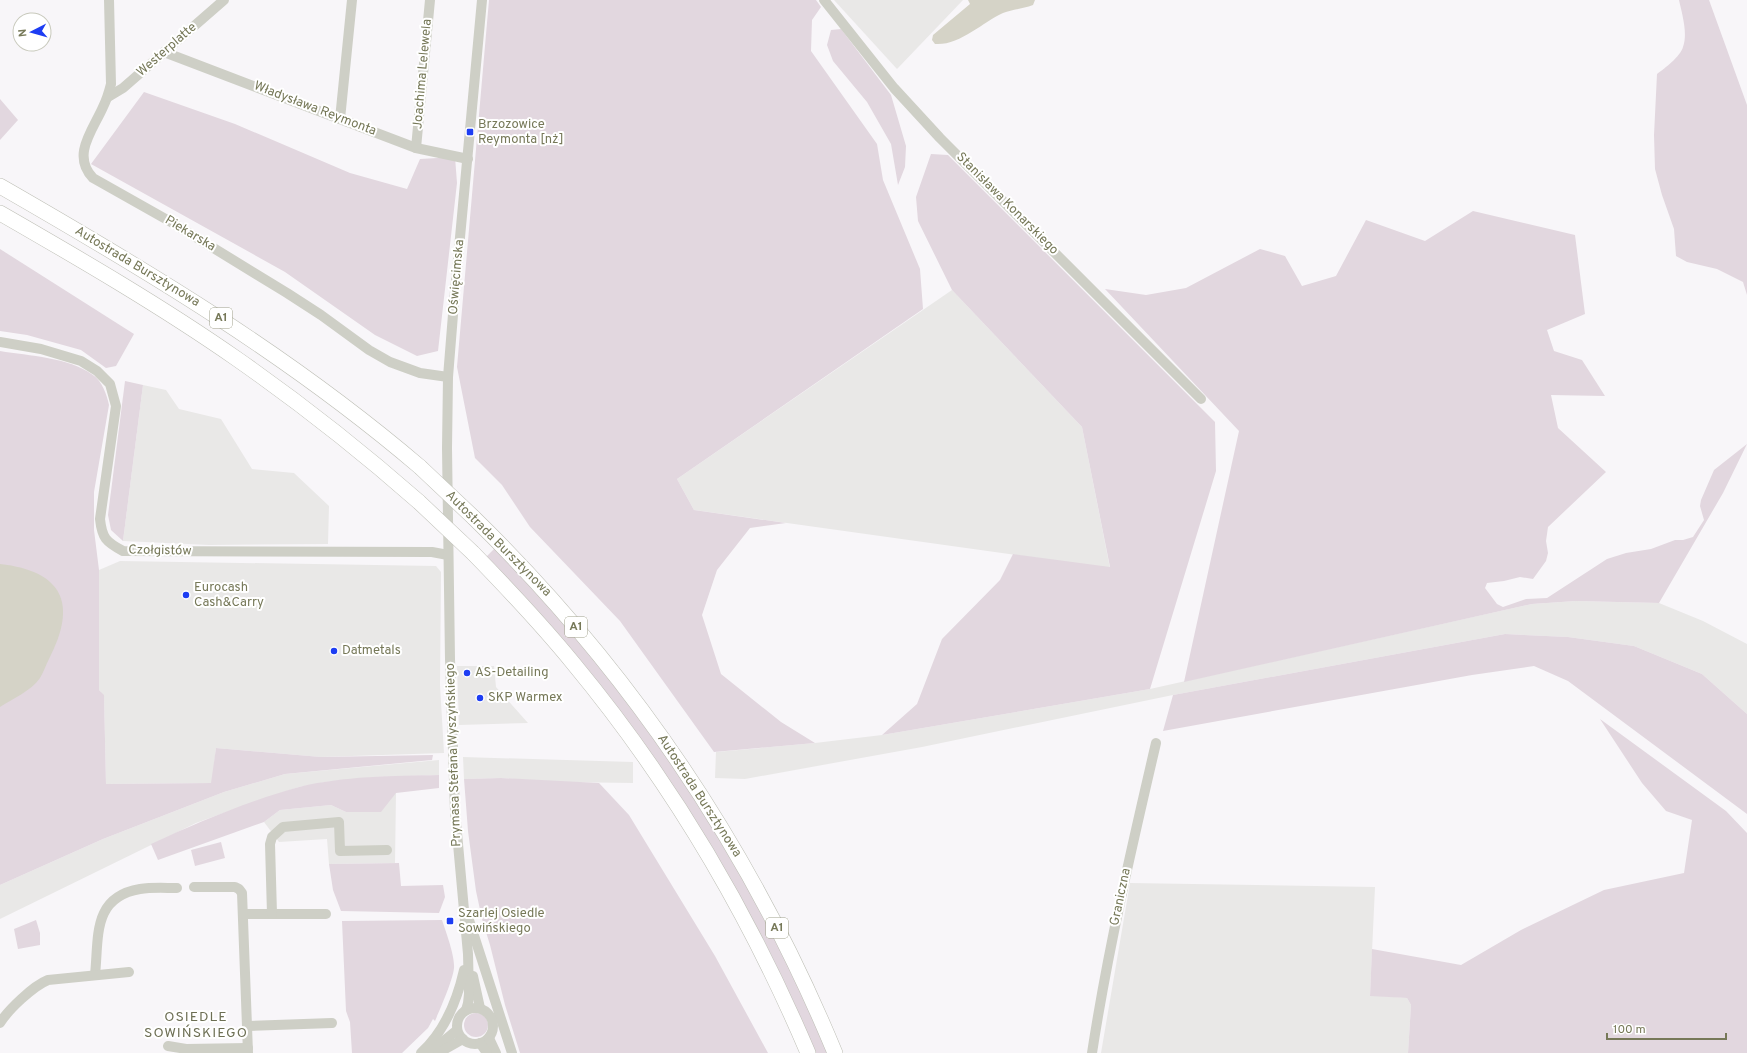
<svg xmlns="http://www.w3.org/2000/svg" width="1747" height="1053" font-family="Overpass,sans-serif">
	<rect width="100%" height="100%" fill="#f8f6f9"/>
	<g fill="#e9e8e7">
		<path d="M834,0H963L897,69Z"/>
		<path d="M952,290L1082,427L1110,568L694,510L677,479Z"/>
		<path d="M143,385L166,390L179,409L221,419L252,469L294,473L329,506L328,544L209,545L123,541Z"/>
		<path d="M120,561L436,566L441,572L440,685L444,753L321,757L216,748L212,783L106,784L104,696L99,690V570Z"/>
		<path d="M1576,601L1659,603L1703,621L1747,644V714L1702,674L1634,646L1568,637L1505,634L1173,695L922,747L745,779L715,778L716,752L815,743L882,735L1150,689L1532,604Z"/>
		<path d="M457,666H494L496,687L528,723L459,725Z"/>
		<path d="M463,757L633,762V783L562,782L501,778L464,779Z"/>
		<path d="M439,760V775L377,777L326,782L299,787L257,801L196,823L0,919V885L103,839L224,792L285,774Z"/>
		<path d="M396,793L395,863L329,864L327,839L279,842L264,822L280,810L331,805L346,812Z"/>
		<path d="M1130,883L1375,887L1370,995L1407,998L1411,1005L1408,1053H1101Z"/>
	</g>
	<g fill="#e2d7df">
		<path d="M489,0H816L821,7L812,20L811,51L877,144L883,180L920,269L923,309L677,479L694,510L786,523L750,528L717,570L702,615L721,674L781,722L815,743L714,752L620,621L530,527L502,485L475,458L457,367Z"/>
		<path d="M1679,0H1709L1747,105V295L1743,282L1717,269L1687,262L1676,256L1674,229L1662,195L1655,169L1654,135L1657,74C1665,68 1680,57 1683,47C1688,33 1682,14 1679,0Z"/>
		<path d="M841,29L891,95L906,146L905,167L898,185L891,144L867,102L833,61L827,45L831,30Z"/>
		<path d="M144,92L235,124L350,173L407,189L420,159L455,157L457,183L438,351L417,356L375,335L285,272L91,164Z"/>
		<path d="M0,99L18,120L0,140Z"/>
		<path d="M931,154L948,155L1215,422L1216,471L1150,689L882,735L917,704L942,639L1000,580L1013,554L1110,567L1082,427L952,290L918,221L916,197Z"/>
		<path d="M1473,211L1575,235L1585,314L1547,330L1554,351L1582,360L1605,396L1551,395L1558,428L1606,472L1548,527L1546,541L1548,553L1546,561L1533,579L1520,577L1504,581L1487,583L1485,588L1497,604L1503,607L1526,599L1547,598L1607,559L1626,553L1651,549L1675,540H1683L1693,537L1704,520L1700,506L1701,500L1714,470L1747,444L1723,493L1659,603L1576,601L1532,604L1184,682L1239,431L1105,289L1146,295L1186,288L1260,249L1285,256L1302,286L1336,276L1366,220L1425,241Z"/>
		<path d="M0,249L134,334L116,366L106,368L81,350L27,335L0,331Z"/>
		<path d="M0,351C30,356 68,357 93,375C102,381 107,395 109,405L94,492V530L99,570V690L104,695L106,784L211,783L216,748L321,757L433,755L432,760L285,774L224,792L103,839L0,885Z"/>
		<path d="M125,381L143,385L123,541L111,530L108,515Z"/>
		<path d="M496,547L592,654L684,779L766,918L829,1053H814L719,864L485,558Z"/>
		<path d="M1505,634L1568,637L1634,646L1702,674L1747,714V814L1568,681L1534,666L1472,675L1163,731L1173,695Z"/>
		<path d="M1600,719L1726,811L1747,833V1053H1408L1411,1005L1407,998L1370,996L1372,949L1461,965L1521,930L1604,890L1684,873L1692,820L1666,811L1642,783Z"/>
		<path d="M439,775V788L396,793L381,812H346L331,805L280,810L264,822L158,860L151,844C198,822 248,801 299,787C343,776 393,776 439,775Z"/>
		<path d="M501,778L599,783L629,815L715,956L768,1053H520L505,1005L490,945L482,919L476,891L468,831L464,779Z"/>
		<path d="M221,842L225,858L195,866L191,850Z"/>
		<path d="M399,863L401,886L443,885L445,897L439,913L341,911L333,890L329,864Z"/>
		<path d="M36,920L40,933V945L18,949L14,929Z"/>
		<path d="M442,920C446,932 455,956 454,968C453,980 440,1009 435,1021L433,1019L428,1028L402,1053H352L350,1022L346,1011L342,921Z"/>
		<circle cx="476" cy="1025" r="12"/>
	</g>
	<g fill="#d5d3c7">
		<path d="M968,0H1035L1033,5C1023,9 1013,9 1003,13C983,22 959,46 935,44L932,40L933,35L970,4Z"/>
		<path d="M0,564C63,571 78,604 49,659C46,665 43,673 40,678C31,691 12,699 0,707Z"/>
	</g>
	<g fill="none" stroke-linecap="round" stroke-linejoin="round">
		<g stroke="#bdbeb5" stroke-width="16">
			<g id="highway">
				<path d="M0,186C148,271 290,356 420,467"/>
				<path d="M0,213C80,259 161,306 237,359C300,403 361,451 419,502"/>
				<path d="M473,517C631,671 751,850 835,1053"/>
				<path d="M473,553C508,589 542,625 573,663C670,780 749,914 808,1053"/>
			</g>
		</g>
		<g stroke="#cecfc6" stroke-width="10">
			<path d="M109,0L111,84C109,92 107,99 103,107C93,130 71,155 93,178L171,222L287,293L321,315L369,350L390,362L420,373L448,377"/>
			<path d="M824,0L894,88L940,138L1201,399"/>
			<path d="M164,52L416,148L468,159"/>
			<path d="M108,97L123,88L224,0"/>
			<path d="M340,119L352,0"/>
			<path d="M416,148L430,0"/>
			<path d="M0,342L41,349L81,361L97,371L110,384L116,406L100,519C102,538 106,542 123,551L432,552L448,555"/>
			<path d="M194,887H235L239,889L242,893L248,1053"/>
			<path d="M243,914H326"/>
			<path d="M272,914L270,844L272,837L283,827L339,822L340,851L387,850"/>
			<path d="M469,920L512,1053"/>
			<path d="M95,975C99,937 92,897 140,889C152,887 165,888 177,888"/>
			<path d="M473,976L480,1008"/>
			<circle cx="475" cy="1026" r="18"/>
			<path d="M466,1010L468,1003L469,994L468,954L455,811L450,659L447,448L448,377L454,302L482,0"/>
			<path d="M0,1023C8,1010 33,986 48,980L129,972"/>
			<path d="M248,1026L332,1023"/>
			<path d="M489,1038L496,1053"/>
			<path d="M480,1043L487,1053"/>
			<path d="M168,1046L186,1049L248,1048"/>
			<path d="M421,1053C445,1031 457,1001 464,970"/>
			<path d="M429,1053L457,1030"/>
			<path d="M438,1053L463,1039"/>
			<path d="M1092,1053C1108,949 1132,846 1156,743"/>
		</g>
		<use href="#highway" stroke="#fff" stroke-width="15"/>
		<g stroke="#bdbeb5" stroke-width="16" stroke-linecap="butt">
			<g id="highway-bridge">
				<path d="M420,467L473,517"/>
				<path d="M419,502L473,553"/>
			</g>
		</g>
		<use href="#highway-bridge" stroke="#fff" stroke-width="15"/>
	</g>
	<g fill="#1d3df3" stroke="#fff" stroke-width="1.5">
		<rect x="466" y="128" width="8" height="8" rx="2"/>
		<circle cx="186" cy="595" r="4"/>
		<circle cx="334" cy="651" r="4"/>
		<circle cx="467" cy="673" r="4"/>
		<circle cx="480" cy="698" r="4"/>
		<rect x="446" y="917" width="8" height="8" rx="2"/>
	</g>
	<g text-anchor="middle" dominant-baseline="central" stroke-width="4" stroke-linejoin="round" paint-order="stroke">
		<g fill="#fff" stroke="#9fa08a" stroke-width="1">
			<rect x="210" y="308" width="22" height="20" rx="3"/>
			<rect x="565" y="617" width="22" height="20" rx="3"/>
			<rect x="766" y="918" width="22" height="20" rx="3"/>
		</g>
		<g font-size="12" font-weight="bold" fill="#767858">
			<text x="221" y="318">A1</text>
			<text x="576" y="627">A1</text>
			<text x="777" y="928">A1</text>
		</g>
		<g font-size="13" fill="#767858" stroke="#fff">
			<text transform="translate(167 50) rotate(-41)">Westerplatte</text>
			<text transform="translate(423 74) rotate(-85)">Joachima Lelewela</text>
			<text transform="translate(315 109) rotate(21)">Władysława Reymonta</text>
			<text transform="translate(1007 204) rotate(45)">Stanisława Konarskiego</text>
			<text transform="translate(190 234) rotate(31)">Piekarska</text>
			<text transform="translate(137 267) rotate(31)">Autostrada Bursztynowa</text>
			<text transform="translate(457 277) rotate(-85)">Oświęcimska</text>
			<text transform="translate(498 544) rotate(45)">Autostrada Bursztynowa</text>
			<text transform="translate(160 551) rotate(1)">Czołgistów</text>
			<text transform="translate(454 755) rotate(-92)">Prymasa Stefana Wyszyńskiego</text>
			<text transform="translate(699 796) rotate(57)">Autostrada Bursztynowa</text>
			<text transform="translate(1121 897) rotate(-78)">Graniczna</text>
		</g>
		<g font-size="13" fill="#767858" stroke="#fff" text-anchor="start">
			<text x="478" y="125">Brzozowice<tspan x="478" dy="15">Reymonta [nż]</tspan></text>
			<text x="194" y="588">Eurocash<tspan x="194" dy="15">Cash&amp;Carry</tspan></text>
			<text x="342" y="651">Datmetals</text>
			<text x="475" y="673">AS-Detailing</text>
			<text x="488" y="698">SKP Warmex</text>
			<text x="458" y="914">Szarlej Osiedle<tspan x="458" dy="15">Sowińskiego</tspan></text>
		</g>
		<g font-size="14" letter-spacing="1" fill="#6d6f54" stroke="#fff">
			<text x="196" y="1017">OSIEDLE<tspan x="196" dy="16">SOWIŃSKIEGO</tspan></text>
		</g>
	</g>
	<g transform="translate(32 32) rotate(264)"><circle r="19" fill="#ffffff" stroke="#c8c9bc"/>
	<path d="M0-3L7 15L0 10L-7 15Z" fill="#1d3df3"/>
	<text y="-6" font-size="11" font-weight="bold" text-anchor="middle" fill="#767858">N</text>
	</g>
	<path d="M1607 1033v6h119v-6" fill="none" stroke="#767858" stroke-width="2"/>
	<text x="1613" y="1033" font-size="12" fill="#767858" stroke="#ffffff" stroke-width="3" paint-order="stroke">100 m</text>
</svg>
